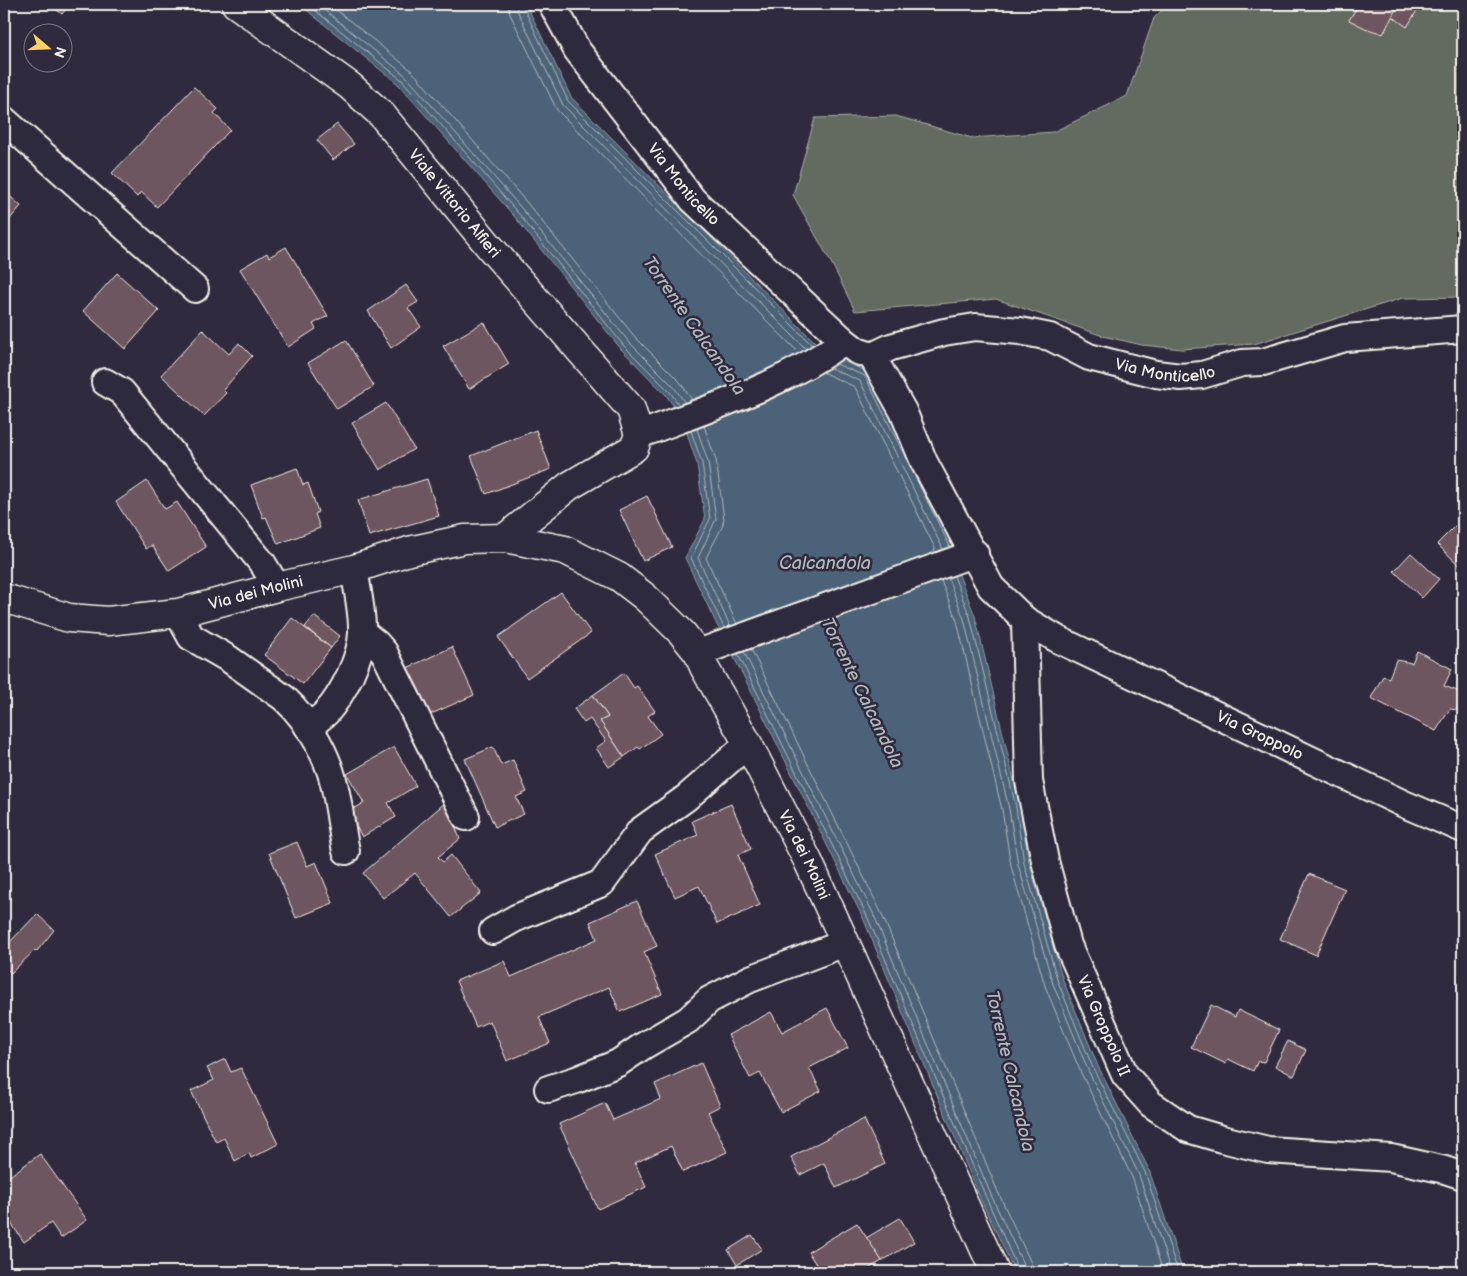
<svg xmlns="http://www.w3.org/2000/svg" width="1467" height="1276" font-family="'Balsamiq Sans',sans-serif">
	<rect width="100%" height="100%" fill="#2f2a3d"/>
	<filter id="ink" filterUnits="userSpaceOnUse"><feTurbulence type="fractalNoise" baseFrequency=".02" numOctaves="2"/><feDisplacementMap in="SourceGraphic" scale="10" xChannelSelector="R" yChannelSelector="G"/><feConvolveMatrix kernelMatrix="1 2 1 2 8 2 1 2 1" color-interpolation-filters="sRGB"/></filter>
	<g filter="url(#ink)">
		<path fill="#646b5f" stroke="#acaea4" d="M1168,4H1463V297L1403,298L1254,344L1182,349L1142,345L1103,336L996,299L855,311L833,266L793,195L815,118L896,116L972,138L1053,132L1127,96L1154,18Z"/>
		<path fill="#4c6278" stroke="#8f9ba5" d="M299,4H526L571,97L827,354L868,372L957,550L952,557L975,616L1020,806L1029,862L1063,980L1098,1066L1149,1170L1183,1272H1015L981,1200L863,918L743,675L717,625L685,558L705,519L697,464L682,418L666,395L621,349L514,216L398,84Z"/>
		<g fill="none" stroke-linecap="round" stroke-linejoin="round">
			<g stroke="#b1b8bb" stroke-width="1">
				<path d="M307,4L402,80L518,213L624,346L670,392L679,405"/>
				<path d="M317,4L406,76L522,209L629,342L674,387L685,403"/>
				<path d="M329,4L412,71L528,204L635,337L680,382L692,400"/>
				<path d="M508,4L510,14L557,110L799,353"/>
				<path d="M516,4L517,10L563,105L806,349"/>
				<path d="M522,4L568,101L812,345"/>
				<path d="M836,364L865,376L950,547"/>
				<path d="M830,368L860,381L943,549"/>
				<path d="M822,372L855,387L935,548L934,553"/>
				<path d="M704,426L716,460L724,519L722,527L706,558L737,624"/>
				<path d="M697,429L708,462L716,519L698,558L730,626"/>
				<path d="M691,431L702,463L710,519L691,558L724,628"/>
				<path d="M954,576L970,617L1016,807L1024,863L1058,982L1093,1068L1145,1172L1178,1272"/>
				<path d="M948,578L964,619L1009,809L1018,864L1053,984L1088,1070L1139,1175L1171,1272"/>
				<path d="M941,581L957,621L1002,810L1011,866L1045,986L1081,1073L1132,1177L1163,1272"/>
				<path d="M751,649L880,910L998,1192L1031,1263L1033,1272"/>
				<path d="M744,652L873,913L991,1195L1024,1266L1025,1272"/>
				<path d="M738,654L867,916L986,1197L1019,1272"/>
			</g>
		</g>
		<g fill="#6d565e" stroke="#f4f1e8">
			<path d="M49,4H70L62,14Z"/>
			<path d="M1359,4H1399L1383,34L1365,28L1349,20Z"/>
			<path d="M1399,4H1421L1407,27L1392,16Z"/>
			<path d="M194,87L218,109L214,113L230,130L157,207L141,192L137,197L112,173Z"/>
			<path d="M337,124L354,144L333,160L317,140Z"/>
			<path d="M4,191L21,206L4,226Z"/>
			<path d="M286,247L328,316L313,324L316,329L288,347L240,269L267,253L269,257Z"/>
			<path d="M117,273L159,311L125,349L83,311Z"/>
			<path d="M406,285L418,302L408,308L421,327L391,348L368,311Z"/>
			<path d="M484,322L509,364L469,389L443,346Z"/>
			<path d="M203,330L229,354L239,343L252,356L223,390L226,393L204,416L161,375Z"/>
			<path d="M346,340L374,386L337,409L308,363Z"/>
			<path d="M386,403L414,449L380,470L352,423Z"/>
			<path d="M536,430L551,469L486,494L471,456Z"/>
			<path d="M297,468L303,485L308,483L318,512L315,514L320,528L278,544L266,517L263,518L251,485Z"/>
			<path d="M427,479L439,516L369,536L358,500Z"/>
			<path d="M147,481L165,509L177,502L206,547L169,571L152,545L146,549L116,502Z"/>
			<path d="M647,496L672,547L643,561L619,510Z"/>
			<path d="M1463,518V569L1437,544Z"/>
			<path d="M1411,553L1439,579L1422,598L1394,571Z"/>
			<path d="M561,592L591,633L527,678L498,637Z"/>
			<path d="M314,616L340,636L331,648L305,627Z"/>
			<path d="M292,618L331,648L303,684L264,655Z"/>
			<path d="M452,647L474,695L429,715L407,668Z"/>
			<path d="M1417,651L1452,669L1444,686L1463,693L1457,710L1450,709L1436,731L1371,698L1383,676L1389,678L1396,660L1412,663Z"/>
			<path d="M624,673L634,688L637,686L655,711L648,716L661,734L640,749L638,747L624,757L600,721L608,717L593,695Z"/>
			<path d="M593,695L608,717L600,721L624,757L609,767L596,748L606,741L590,719L584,723L574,709Z"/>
			<path d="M394,747L416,786L388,803L396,817L362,837L348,812L364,803L347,774Z"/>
			<path d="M493,747L501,765L513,760L527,792L516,797L524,814L495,827L465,759Z"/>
			<path d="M446,802L460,839L438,857L443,862L451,855L481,893L451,917L415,873L383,898L363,873Z"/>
			<path d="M731,804L751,849L738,855L760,905L717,924L699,886L675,897L655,854L698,835L692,821Z"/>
			<path d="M297,842L307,866L316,862L333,903L296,918L269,853Z"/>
			<path d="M1309,874L1345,889L1316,955L1280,939Z"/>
			<path d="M637,901L657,946L644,952L662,994L620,1012L609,987L539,1017L550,1043L507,1061L490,1021L476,1027L456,981L504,961L511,977L597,939L590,922Z"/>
			<path d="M37,914L54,930L37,951L35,950L11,973L4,966V948Z"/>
			<path d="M1211,1005L1235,1017L1238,1010L1279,1030L1264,1062L1258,1061L1253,1071L1228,1059L1226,1064L1191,1047Z"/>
			<path d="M827,1008L848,1048L809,1068L821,1091L781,1112L760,1073L750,1078L728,1035L771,1012L782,1032Z"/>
			<path d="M1288,1041L1306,1050L1294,1076L1275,1066Z"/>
			<path d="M225,1059L231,1072L241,1068L278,1144L251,1158L249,1153L235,1161L224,1138L216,1142L191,1091L214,1080L207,1068Z"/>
			<path d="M701,1063L720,1106L708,1112L727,1152L683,1172L671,1146L635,1163L646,1187L598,1209L559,1124L605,1103L613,1120L661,1099L655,1084Z"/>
			<path d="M864,1119L885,1164L836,1188L824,1163L800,1175L791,1157Z"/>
			<path d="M40,1154L87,1220L61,1238L51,1223L24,1242L4,1213V1180Z"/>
			<path d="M900,1218L914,1242L882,1261L866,1238Z"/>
			<path d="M857,1223L882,1261L863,1272H825L822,1267L819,1269L808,1252Z"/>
			<path d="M752,1235L762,1249L737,1265L728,1250Z"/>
		</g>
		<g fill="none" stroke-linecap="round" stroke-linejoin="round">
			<g stroke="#f4f1e8" stroke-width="30">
				<g id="street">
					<path id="s1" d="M552,4L577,50L693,200L844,341L857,351L872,356L903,411L924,462L991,587L1025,620L1059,640L1404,804L1463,829"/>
					<path d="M4,120L195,289"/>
					<path id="s2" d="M872,356L891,347L944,332L975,327L1020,331L1050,337L1089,357L1156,374L1181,377L1202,375L1242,363L1263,362L1345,338L1463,329"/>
					<path d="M105,382L122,392L263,564L277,587"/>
					<path d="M639,435C709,408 783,386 844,341"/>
					<path d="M178,613L191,637L229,659L284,698C310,722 330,759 336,793C340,812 342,832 346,851"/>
					<path id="s3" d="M1025,620L1029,781L1045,861L1068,945L1125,1075L1151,1104L1188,1129L1222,1139L1268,1150L1391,1158L1445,1170L1463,1176"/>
					<path d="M362,632L376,643L384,652L466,817"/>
					<path d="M698,653L975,553"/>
					<path d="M308,727C314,722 321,718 326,713C343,694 361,658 362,633C363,614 357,588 354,569"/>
					<path d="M493,931L516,918L602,883L640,831L686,798L748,744"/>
					<path d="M548,1089L576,1080L618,1063L643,1046L688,1020L709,1000L750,979L845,943"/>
				</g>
			</g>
			<g stroke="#f4f1e8" stroke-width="31">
				<g id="secondary">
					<path id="s4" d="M236,4L350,86L382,115L489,246L631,409L639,435L634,448L569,486L505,538"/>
					<path id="s5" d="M4,598L69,618L108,621L178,613L277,587L354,569L409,551L465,539L505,538L565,550L619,577L645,597L682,633L698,653L704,667L748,744L808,861L995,1272"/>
				</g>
			</g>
			<use href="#street" stroke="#2f2a3d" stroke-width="26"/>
			<use href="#secondary" stroke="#2f2a3d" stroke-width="28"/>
		</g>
	</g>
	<g text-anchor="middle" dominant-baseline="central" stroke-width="5" stroke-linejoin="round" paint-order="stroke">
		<g font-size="16" fill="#f4f1e8" stroke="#2f2a3d">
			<text stroke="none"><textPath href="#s1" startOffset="224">Via Monticello</textPath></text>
			<text stroke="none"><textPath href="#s4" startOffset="298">Viale Vittorio Alfieri</textPath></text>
			<text stroke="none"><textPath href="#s2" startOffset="305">Via Monticello</textPath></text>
			<text stroke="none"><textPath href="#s5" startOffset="258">Via dei Molini</textPath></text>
			<text stroke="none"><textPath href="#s1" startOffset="1050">Via Groppolo</textPath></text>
			<text stroke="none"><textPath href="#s5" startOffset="974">Via dei Molini</textPath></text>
			<text stroke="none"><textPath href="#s3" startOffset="418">Via Groppolo II</textPath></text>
		</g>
		<g font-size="18" font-style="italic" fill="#b1b8bb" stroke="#2f2a3d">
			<text transform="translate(694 326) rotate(55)">Torrente Calcandola</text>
			<text x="825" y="563">Calcandola</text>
			<text transform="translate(862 693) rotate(64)">Torrente Calcandola</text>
			<text transform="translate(1010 1071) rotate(77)">Torrente Calcandola</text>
		</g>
	</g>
	<rect width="1467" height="1276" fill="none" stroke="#2f2a3d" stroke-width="20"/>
	<rect x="10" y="10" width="1447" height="1256" fill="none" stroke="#f4f1e8" stroke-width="2" filter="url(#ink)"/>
	<g transform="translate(48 48) rotate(109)"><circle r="24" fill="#2f2a3d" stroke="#7e7a81"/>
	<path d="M0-4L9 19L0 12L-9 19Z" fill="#ffd166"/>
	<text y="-8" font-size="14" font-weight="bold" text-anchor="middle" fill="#f4f1e8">N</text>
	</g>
</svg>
